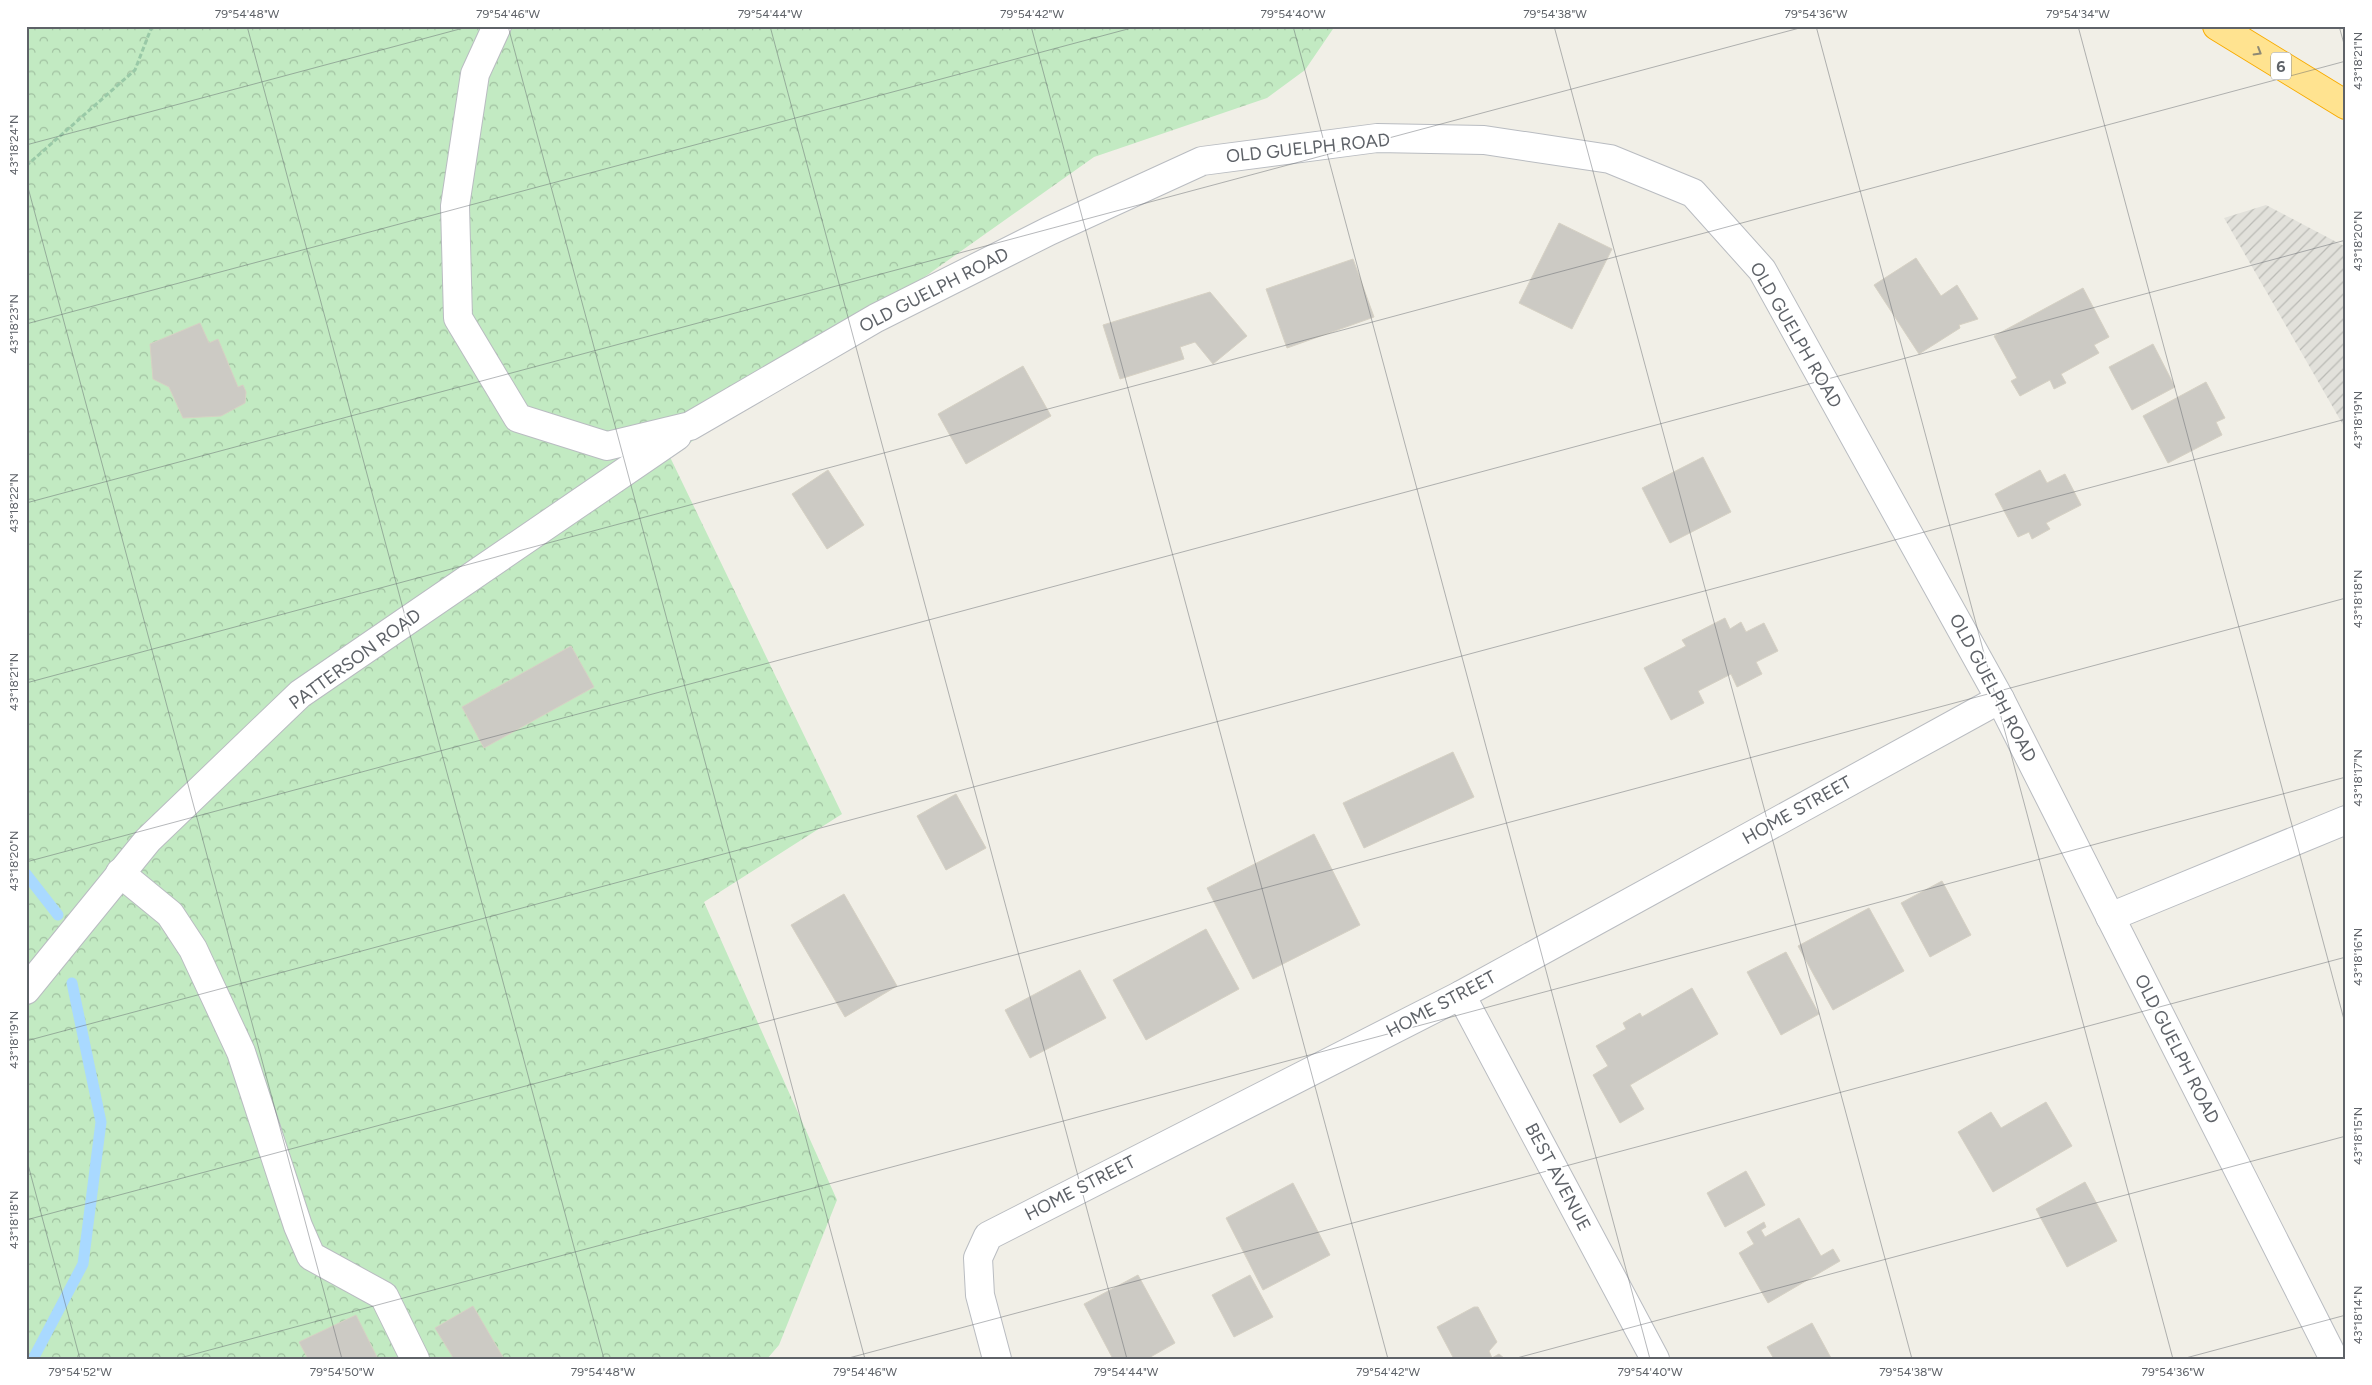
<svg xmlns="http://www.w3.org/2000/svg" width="2372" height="1385" font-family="Figtree,sans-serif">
	<defs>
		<pattern id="industrial-furrows" width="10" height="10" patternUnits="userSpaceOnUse" patternTransform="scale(1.25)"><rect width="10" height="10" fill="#e2e1db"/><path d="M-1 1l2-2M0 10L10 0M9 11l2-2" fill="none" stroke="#babab5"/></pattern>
		<pattern id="forest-crowns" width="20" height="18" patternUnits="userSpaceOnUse" patternTransform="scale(1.25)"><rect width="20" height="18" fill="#c2eac2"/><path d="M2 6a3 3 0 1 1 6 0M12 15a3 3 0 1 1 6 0" fill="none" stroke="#a1c1a1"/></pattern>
	</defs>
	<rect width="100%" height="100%" fill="#f1efe7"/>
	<path fill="url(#industrial-furrows)" d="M2266,205L2346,247V430L2224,218Z"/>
	<path fill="url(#forest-crowns)" d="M26,26H1335L1305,70L1267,98L1094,157L670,457L842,814L704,902L837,1200L779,1345L767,1359H26Z"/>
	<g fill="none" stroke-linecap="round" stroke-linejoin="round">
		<g stroke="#a9d9ff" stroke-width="11">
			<path d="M26,874L58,915"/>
			<path d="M33,1359L83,1264L101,1122L72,983"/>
		</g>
	</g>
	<g fill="#cccac4" stroke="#d6d1c4">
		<path d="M1559,223L1612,249L1572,329L1519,303Z"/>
		<path d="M1916,258L1941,296L1957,285L1978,319L1959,325L1960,328L1919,354L1874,285Z"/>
		<path d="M1353,259L1374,317L1287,348L1266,289Z"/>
		<path d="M2083,288L2109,337L2094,345L2099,353L2061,374L2066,383L2054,389L2050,380L2020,396L2011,381L2017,378L1994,336Z"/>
		<path d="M1210,292L1247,336L1213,364L1195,342L1180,347L1184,359L1120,379L1103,325Z"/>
		<path d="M200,323L209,343L218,339L238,387L243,385L246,392L245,403L221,416L183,418L169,387L153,379L150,344Z"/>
		<path d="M2153,344L2175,387L2132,410L2109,367Z"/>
		<path d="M1023,366L1051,416L966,464L938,414Z"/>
		<path d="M2206,382L2225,418L2216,422L2222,435L2168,463L2143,416Z"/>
		<path d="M1703,457L1731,512L1670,543L1642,488Z"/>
		<path d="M828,470L864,525L827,549L792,494Z"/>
		<path d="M2040,470L2047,483L2065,474L2081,505L2046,523L2050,529L2032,539L2029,532L2018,537L1995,494Z"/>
		<path d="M1725,618L1730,629L1741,622L1746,632L1764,623L1778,651L1756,662L1762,674L1737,687L1731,674L1698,691L1704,703L1671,720L1644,668L1686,646L1682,640Z"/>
		<path d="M571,646L594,687L484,748L462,707Z"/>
		<path d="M1453,752L1474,797L1364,848L1343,803Z"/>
		<path d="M956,794L986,848L946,870L917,816Z"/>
		<path d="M1314,834L1360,925L1253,979L1207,888Z"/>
		<path d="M1942,881L1971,935L1930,957L1901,903Z"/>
		<path d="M844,894L897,986L845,1017L791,925Z"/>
		<path d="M1869,908L1904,971L1833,1010L1798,946Z"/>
		<path d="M1206,929L1239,989L1146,1040L1113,980Z"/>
		<path d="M1786,952L1819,1014L1781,1035L1747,972Z"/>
		<path d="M1080,970L1106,1018L1030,1058L1005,1010Z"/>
		<path d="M1692,988L1718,1034L1630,1085L1644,1109L1620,1123L1593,1075L1608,1066L1596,1046L1626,1029L1623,1023L1640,1013L1642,1017Z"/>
		<path d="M2046,1102L2072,1146L1993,1192L1958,1132L1991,1112L2001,1128Z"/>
		<path d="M1746,1171L1765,1205L1725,1227L1707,1193Z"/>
		<path d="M2085,1182L2117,1241L2067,1267L2036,1209Z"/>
		<path d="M1293,1183L1330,1255L1263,1290L1226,1218Z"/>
		<path d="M1799,1218L1821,1256L1833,1249L1840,1261L1768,1303L1739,1253L1754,1244L1747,1232L1764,1222L1766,1227L1761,1230L1765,1237Z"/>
		<path d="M1138,1275L1175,1343L1147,1359H1113L1084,1304Z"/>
		<path d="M1250,1275L1273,1317L1234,1337L1212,1295Z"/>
		<path d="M473,1306L504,1359H454L435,1328Z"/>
		<path d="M1474,1307H1478L1497,1342L1489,1351L1492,1358L1499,1354L1505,1359H1454L1437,1327Z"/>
		<path d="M356,1315L378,1359H303L307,1357L299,1342Z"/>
		<path d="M1812,1323L1831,1358L1774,1359L1767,1347Z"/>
	</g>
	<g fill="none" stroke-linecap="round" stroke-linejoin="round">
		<g stroke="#b9bcc1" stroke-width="30">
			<g id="minor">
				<path d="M497,26L475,74L455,206L458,318L518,418L607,446L690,426L876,318L1049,231L1202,161L1377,138L1484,140L1610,159L1693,193L1762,270L2000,699L2334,1359"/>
				<path d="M120,873L170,914L193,949L241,1052L298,1226L311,1256L384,1296L415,1359"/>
				<path d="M2110,917L2346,820"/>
				<path d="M26,990L148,840L300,694L677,436"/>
				<path d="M1461,995L1655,1359"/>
				<path d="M997,1359L980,1295L978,1258L988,1236L1461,995L2000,699"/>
			</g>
		</g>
		<g stroke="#f8ab00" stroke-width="30">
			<path id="highway" d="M2217,26L2346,105"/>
		</g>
		<path stroke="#99c9a7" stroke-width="3" stroke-dasharray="5 2.5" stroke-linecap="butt" d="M26,166L135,70L152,26"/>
		<use href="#minor" stroke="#fff" stroke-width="28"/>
		<use href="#highway" stroke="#ffe390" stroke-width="28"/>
	</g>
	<defs><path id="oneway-chevron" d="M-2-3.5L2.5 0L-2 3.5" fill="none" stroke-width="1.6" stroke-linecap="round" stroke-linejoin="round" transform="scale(1.25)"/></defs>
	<use stroke="#8e8974" href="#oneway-chevron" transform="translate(2258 52) rotate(31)"/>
	<path fill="none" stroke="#5e6268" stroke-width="1" stroke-opacity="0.45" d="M247,26L604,1359M508,26L865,1359M770,26L1127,1359M1031,26L1388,1359M1293,26L1650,1359M1554,26L1912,1359M1816,26L2173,1359M2078,26L2346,1027M2339,26L2346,51M26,145L471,26M26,180L342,1359M26,324L1139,26M26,503L1807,26M26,683L2346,61M26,862L2346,240M26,1041L2346,419M26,1157L80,1359M26,1220L2346,598M176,1359L2346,777M845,1359L2346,957M1513,1359L2346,1136M2182,1359L2346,1315"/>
	<g text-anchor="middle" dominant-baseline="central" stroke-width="4" stroke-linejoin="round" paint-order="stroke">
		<rect fill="#fff" stroke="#8e9195" stroke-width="1" x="2271" y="52.5" width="20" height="27" rx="4"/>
		<g font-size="16" font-weight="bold" fill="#5e6268">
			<text x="2281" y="66">6</text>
		</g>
		<g font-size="18" fill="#5e6268" stroke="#fff">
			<text transform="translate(1308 148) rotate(-6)">OLD GUELPH ROAD</text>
			<text transform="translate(934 290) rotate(-27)">OLD GUELPH ROAD</text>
			<text transform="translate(1796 335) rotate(60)">OLD GUELPH ROAD</text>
			<text transform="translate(355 659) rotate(-36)">PATTERSON ROAD</text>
			<text transform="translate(1993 688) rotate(62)">OLD GUELPH ROAD</text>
			<text transform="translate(1797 810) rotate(-29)">HOME STREET</text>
			<text transform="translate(1441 1004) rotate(-28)">HOME STREET</text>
			<text transform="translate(2177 1049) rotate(63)">OLD GUELPH ROAD</text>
			<text transform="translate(1558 1177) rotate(62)">BEST AVENUE</text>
			<text transform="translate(1080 1188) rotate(-27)">HOME STREET</text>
		</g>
	</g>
	<rect width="2372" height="1385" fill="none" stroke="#ffffff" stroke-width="55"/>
	<rect x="28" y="28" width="2316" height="1330" fill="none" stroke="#5e6268" stroke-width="2"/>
	<g font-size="12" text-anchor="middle" fill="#5e6268">
		<text x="247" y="18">79°54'48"W</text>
		<text x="508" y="18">79°54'46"W</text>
		<text x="770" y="18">79°54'44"W</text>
		<text x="1032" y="18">79°54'42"W</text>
		<text x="1293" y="18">79°54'40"W</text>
		<text x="1555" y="18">79°54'38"W</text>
		<text x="1816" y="18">79°54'36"W</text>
		<text x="2078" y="18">79°54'34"W</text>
		<text transform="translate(2358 61) rotate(-90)" y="4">43°18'21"N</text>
		<text transform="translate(14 145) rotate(-90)" y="4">43°18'24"N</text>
		<text transform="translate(2358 241) rotate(-90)" y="4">43°18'20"N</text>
		<text transform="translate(14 324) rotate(-90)" y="4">43°18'23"N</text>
		<text transform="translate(2358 420) rotate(-90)" y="4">43°18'19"N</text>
		<text transform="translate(14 503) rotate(-90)" y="4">43°18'22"N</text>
		<text transform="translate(2358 599) rotate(-90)" y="4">43°18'18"N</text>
		<text transform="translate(14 682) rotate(-90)" y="4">43°18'21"N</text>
		<text transform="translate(2358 778) rotate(-90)" y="4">43°18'17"N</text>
		<text transform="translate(14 861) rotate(-90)" y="4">43°18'20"N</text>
		<text transform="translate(2358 957) rotate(-90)" y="4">43°18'16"N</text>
		<text transform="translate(14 1040) rotate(-90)" y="4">43°18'19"N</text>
		<text transform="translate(2358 1136) rotate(-90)" y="4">43°18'15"N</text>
		<text transform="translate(14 1220) rotate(-90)" y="4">43°18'18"N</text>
		<text transform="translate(2358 1315) rotate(-90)" y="4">43°18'14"N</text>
		<text x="80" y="1376">79°54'52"W</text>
		<text x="342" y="1376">79°54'50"W</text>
		<text x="603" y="1376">79°54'48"W</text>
		<text x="865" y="1376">79°54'46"W</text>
		<text x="1126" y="1376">79°54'44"W</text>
		<text x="1388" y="1376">79°54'42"W</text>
		<text x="1650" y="1376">79°54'40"W</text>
		<text x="1911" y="1376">79°54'38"W</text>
		<text x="2173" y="1376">79°54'36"W</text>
	</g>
</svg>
